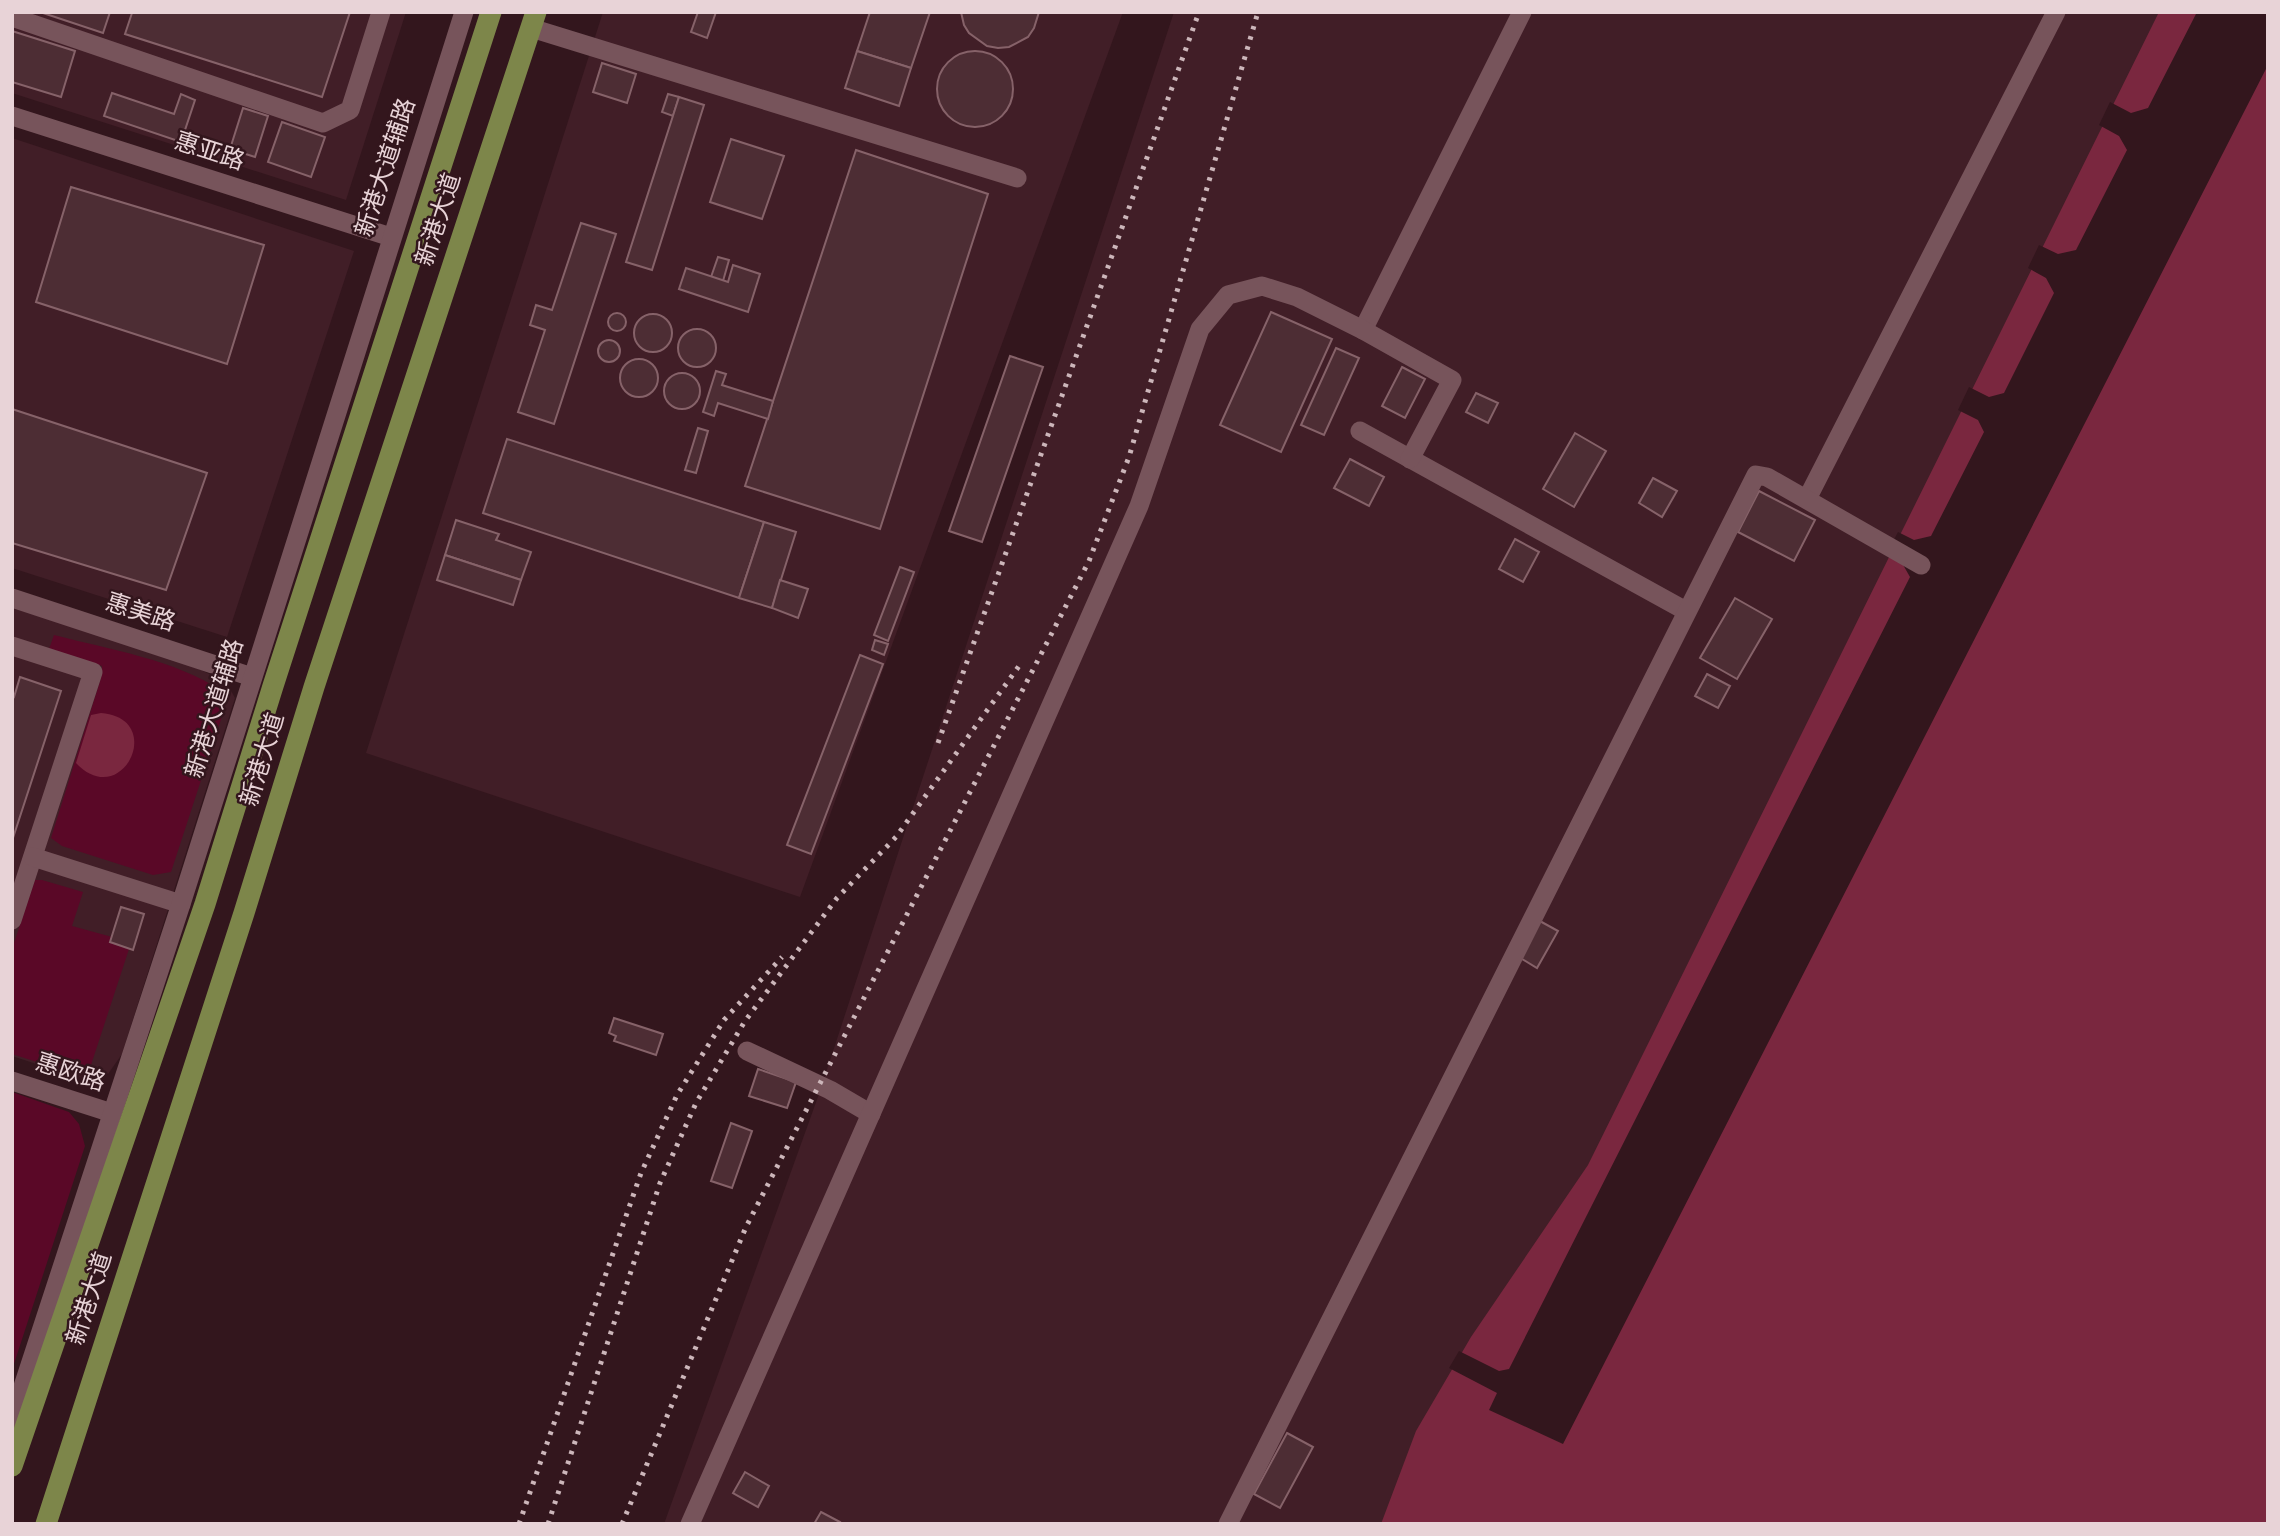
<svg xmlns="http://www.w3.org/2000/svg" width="2280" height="1536" font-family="Overpass,'Noto Sans SC',sans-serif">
	<rect width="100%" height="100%" fill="#33161d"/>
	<g fill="#411e27">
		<path d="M12,12H406L346,200L12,93Z"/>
		<path d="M603,12H1123L800,897L366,753Z"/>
		<path d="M1174,12H2268L1451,1524H664L819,1094Z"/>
		<path d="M12,138L354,251L227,637L12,568Z"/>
		<path d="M12,608L154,651L201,670L227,683L235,698L122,1054L108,1074L76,1077L12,1056Z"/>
	</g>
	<g fill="#5a0827">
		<path d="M54,635C108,649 176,660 222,691L224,710L171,872L153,875L62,846L51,838L101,678L102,666L49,649Z"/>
		<path d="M35,880H42L83,892L72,926L112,937L110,942L129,949L91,1065L68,1072L12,1054V949Z"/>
		<path d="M12,1092L69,1112L79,1124L85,1146L12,1370Z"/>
	</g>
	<g fill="#7a273f">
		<path d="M2159,12H2268V1524H1381L1416,1431L1471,1337L1588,1165Z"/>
		<path d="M101,713C167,718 122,812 76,763L91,715Z"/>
	</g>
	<path fill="#33161d" d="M2197,12H2268V65L1563,1444L1489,1410L1497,1393L1449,1368L1459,1351L1499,1371L1509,1369L1910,577L1902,563L1886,555L1898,532L1914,540L1931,536L1984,432L1978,420L1958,410L1969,387L1989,397L2004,393L2054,293L2046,278L2028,268L2039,245L2058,254L2076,250L2127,150L2119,136L2099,125L2110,102L2131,113L2148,108Z"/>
	<g fill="#4d2d34" stroke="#866269" stroke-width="2">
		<path d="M40,12H110L103,33Z"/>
		<path d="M129,12H350L322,97L125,34L132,13Z"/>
		<path d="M698,12H716L707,38L691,32Z"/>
		<path d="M870,12H930L911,68L857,51Z"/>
		<path d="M961,12H1039L1034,28L1028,37L1009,47L998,48L987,46L969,33L964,25Z"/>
		<path d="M12,31L75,51L61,97L12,82Z"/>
		<path d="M857,51L911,68L899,106L845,88Z"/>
		<circle cx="975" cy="89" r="38"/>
		<path d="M602,63L636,74L627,103L593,92Z"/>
		<path d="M112,93L174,114L181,94L195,100L181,142L104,116Z"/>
		<path d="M668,94L679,97L673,116L662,112Z"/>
		<path d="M679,97L704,105L652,270L626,262Z"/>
		<path d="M243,108L268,116L255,157L230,149Z"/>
		<path d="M282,122L325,137L311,177L268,162Z"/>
		<path d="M731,139L784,156L762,219L710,202Z"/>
		<path d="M856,150L988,194L880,529L745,486Z"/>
		<path d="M71,187L264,245L227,364L36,302Z"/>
		<path d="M581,223L616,234L554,424L518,412L545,330L530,325L536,305L552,310Z"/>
		<path d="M718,257L729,260L723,281L711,277Z"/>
		<path d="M733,265L760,274L748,312L679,289L686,268L728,282Z"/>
		<path d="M1271,312L1332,339L1281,452L1220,425Z"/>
		<circle cx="617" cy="322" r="9"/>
		<circle cx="653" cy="333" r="19"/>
		<circle cx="697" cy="348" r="19"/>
		<circle cx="609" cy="351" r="11"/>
		<path d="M1336,348L1359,358L1324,435L1301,425Z"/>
		<path d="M1010,356L1043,367L982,542L949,531Z"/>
		<circle cx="639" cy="378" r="19"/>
		<path d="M1402,367L1425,379L1405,418L1382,406Z"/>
		<path d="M716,371L726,374L722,385L773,401L768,419L718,403L714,416L703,412Z"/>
		<circle cx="682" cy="391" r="18"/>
		<path d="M1476,393L1498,403L1488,423L1466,412Z"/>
		<path d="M12,409L207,473L166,590L12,543Z"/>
		<path d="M698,428L708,431L696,473L685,470Z"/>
		<path d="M1575,433L1606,451L1574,507L1543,489Z"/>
		<path d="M507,439L764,522L739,598L483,513Z"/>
		<path d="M1350,459L1384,477L1369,506L1334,488Z"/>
		<path d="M1653,478L1677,491L1662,517L1639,503Z"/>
		<path d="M1759,491L1815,520L1794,561L1738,532Z"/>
		<path d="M456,520L499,534L496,540L531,552L521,580L445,555Z"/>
		<path d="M764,522L796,532L772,608L739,598Z"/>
		<path d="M1515,539L1539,552L1523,582L1499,569Z"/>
		<path d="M445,555L521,580L513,605L437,580Z"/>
		<path d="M900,567L914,572L888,641L874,635Z"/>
		<path d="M780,580L808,589L798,618L772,608Z"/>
		<path d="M1735,598L1772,619L1737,679L1700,658Z"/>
		<path d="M875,640L888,644L884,655L872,650Z"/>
		<path d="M860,655L883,664L811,854L787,845Z"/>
		<path d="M1707,674L1730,686L1718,708L1695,696Z"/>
		<path d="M20,677L61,691L12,841V696L14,697Z"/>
		<path d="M121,907L144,914L133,950L110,942Z"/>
		<path d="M1538,920L1558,931L1537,968L1517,956Z"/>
		<path d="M614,1018L663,1034L656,1055L614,1041L616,1036L609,1033Z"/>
		<path d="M758,1069L796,1082L787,1108L749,1096Z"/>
		<path d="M731,1123L752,1131L732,1188L711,1181Z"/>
		<path d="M1287,1433L1313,1447L1280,1508L1254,1494Z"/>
		<path d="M745,1472L769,1486L758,1507L733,1493Z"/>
		<path d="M821,1512L840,1522L839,1524H814Z"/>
	</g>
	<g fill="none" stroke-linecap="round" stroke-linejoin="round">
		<g stroke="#77545b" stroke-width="19">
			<path d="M12,17L323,123L350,110L381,12"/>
			<path d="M531,28L1017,178"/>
			<path d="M12,116L391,237"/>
			<path d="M1363,330L1522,12"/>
			<path d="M1360,431L1686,611"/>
			<path d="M1807,499L2056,12"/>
			<path d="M12,598L252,677"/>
			<path d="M12,646L93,672L12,920"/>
			<path d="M33,857L181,904"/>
			<path d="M747,1051L830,1090L871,1114"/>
			<path d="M12,1081L112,1113"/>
			<path d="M12,1420L181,904L464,12"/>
			<path d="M690,1524L1139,506L1200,329L1228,295L1262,286L1297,297L1363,330L1452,380L1410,459"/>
			<path d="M1228,1524L1756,475L1767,477L1921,565"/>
		</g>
		<g stroke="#7d864a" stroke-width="21">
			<path d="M12,1466L205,904L273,686L491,12"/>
			<path d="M46,1524L244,913L314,687L536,12"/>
		</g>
		<g stroke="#ccb6ba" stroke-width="5" stroke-dasharray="3.5 7" stroke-linecap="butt">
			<path d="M938,743L1199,12"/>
			<path d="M519,1524L641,1173L677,1095L724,1020L782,957"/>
			<path d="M548,1524L660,1183L696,1103L745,1021L837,898L896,837L1019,666"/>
			<path d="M622,1524L746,1227L1089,561L1129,457L1258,12"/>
		</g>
	</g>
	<g text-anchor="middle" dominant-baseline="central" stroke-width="5" stroke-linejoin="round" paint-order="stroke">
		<g font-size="24" fill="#e8d3d7" stroke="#33161d">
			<text transform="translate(209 153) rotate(18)">惠亚路</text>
			<text transform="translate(387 168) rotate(-72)">新港大道辅路</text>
			<text transform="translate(440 220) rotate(-72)">新港大道</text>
			<text transform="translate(140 614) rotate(18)">惠美路</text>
			<text transform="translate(216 709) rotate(-73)">新港大道辅路</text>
			<text transform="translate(264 760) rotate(-73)">新港大道</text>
			<text transform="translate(70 1074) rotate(18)">惠欧路</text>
			<text transform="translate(91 1299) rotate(-72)">新港大道</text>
		</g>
	</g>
	<rect width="2280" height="1536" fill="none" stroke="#e8d3d7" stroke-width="28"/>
</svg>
